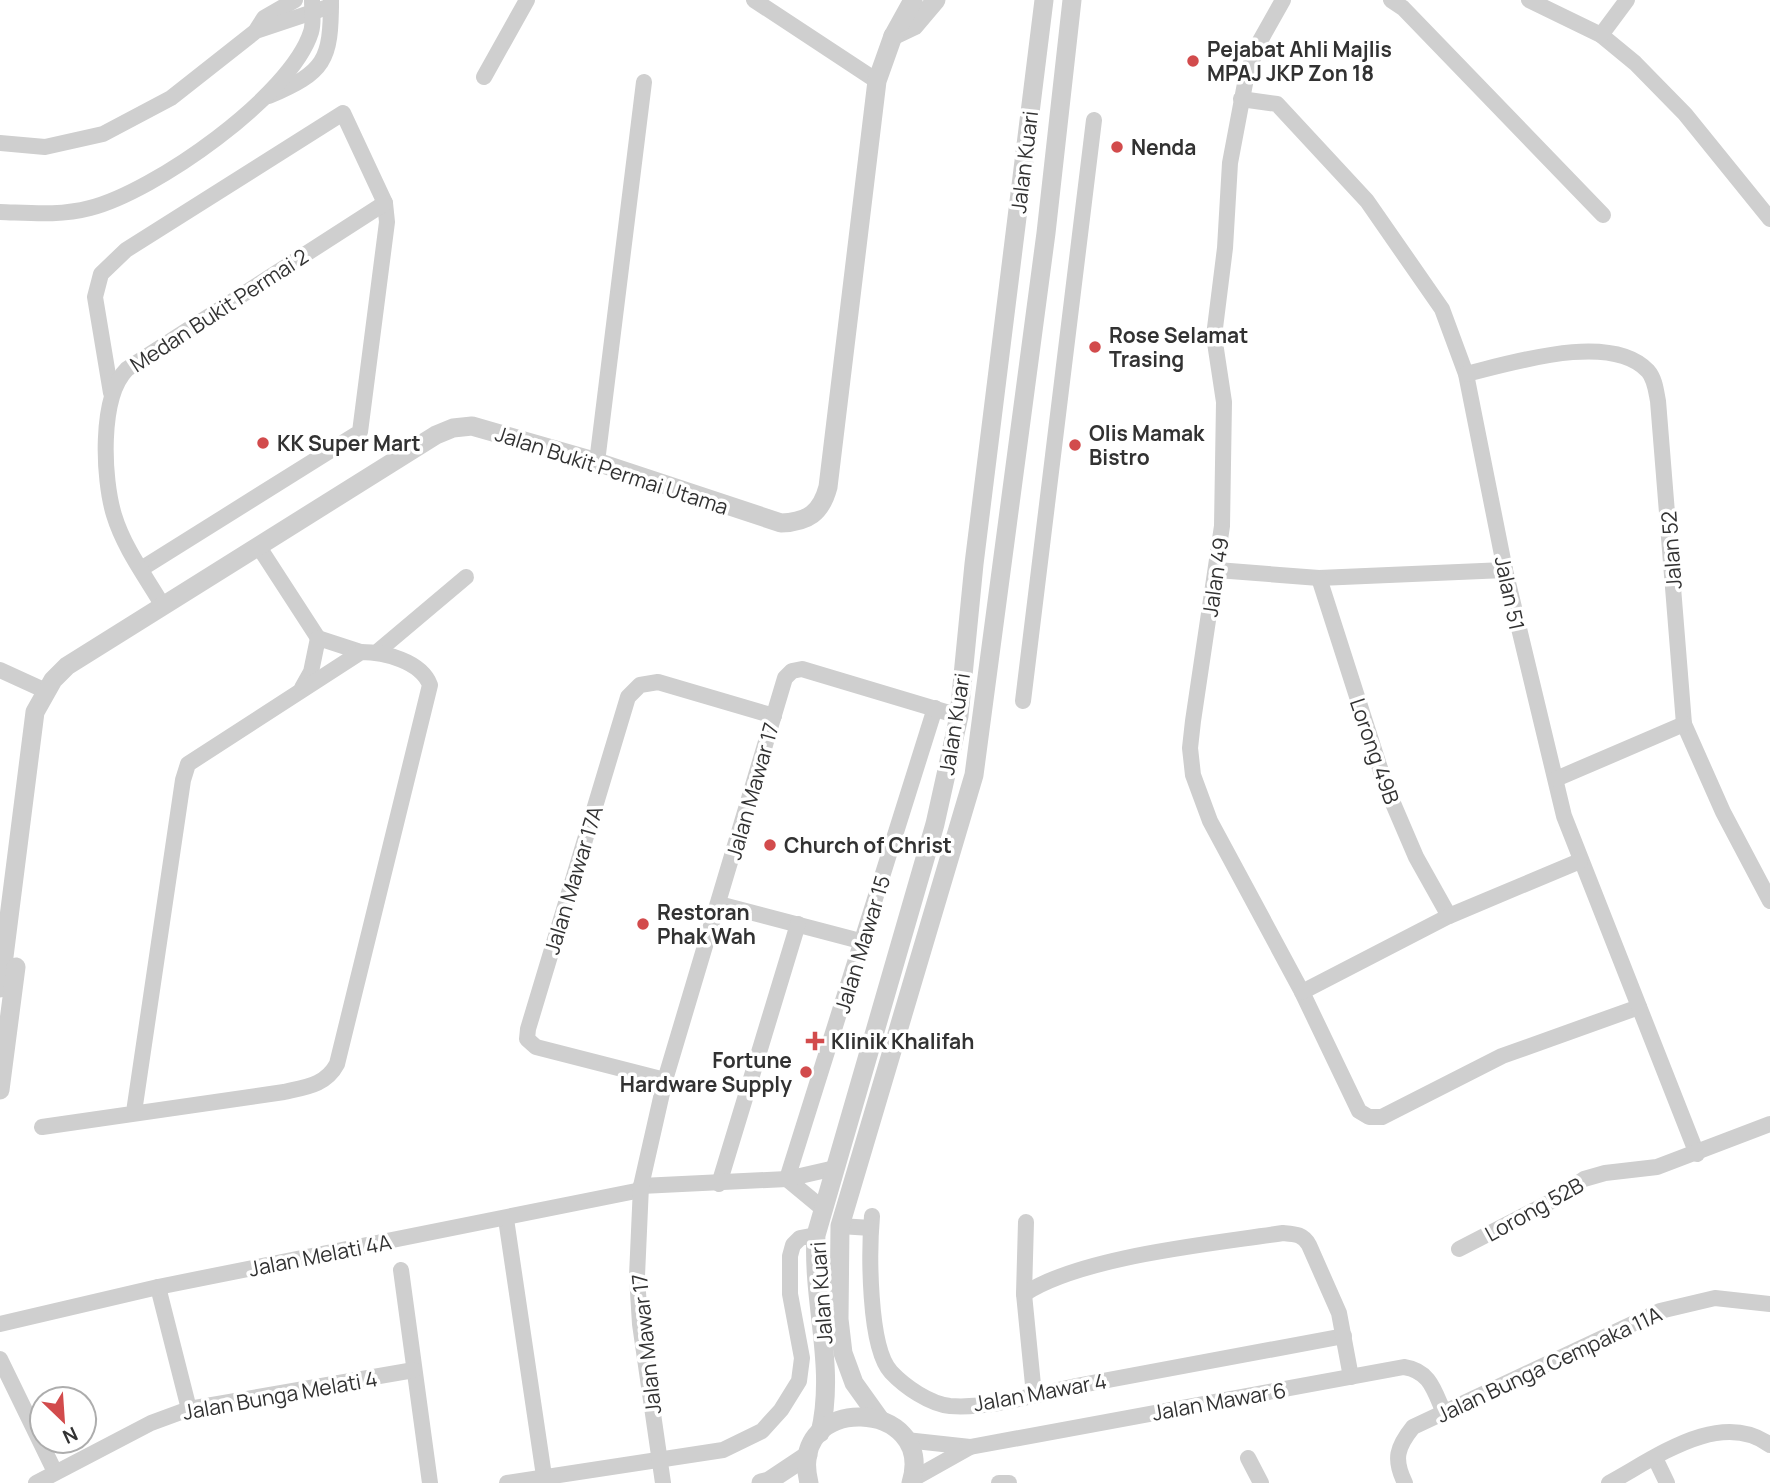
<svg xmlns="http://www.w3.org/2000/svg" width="1770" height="1483" font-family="Manrope,sans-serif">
	<rect width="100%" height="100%" fill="#fff"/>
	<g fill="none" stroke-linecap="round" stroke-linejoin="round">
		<g stroke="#cfcfcf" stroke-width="16">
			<path d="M754,0L877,81"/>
			<path d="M1283,0L1260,41L1247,73L1230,163L1225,248L1214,336L1224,402L1222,526L1193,721L1190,748L1193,775L1210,821L1302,992L1359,1111L1369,1117H1382L1502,1056L1639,1007"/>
			<path d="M1391,0L1403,8L1603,215"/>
			<path d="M1529,0L1601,35L1635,63L1685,114L1770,219"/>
			<path d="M257,29L264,18L295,0"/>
			<path d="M1601,35L1627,0"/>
			<path d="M484,77L527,0"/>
			<path d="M269,96C325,72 331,61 331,0"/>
			<path d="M1241,99L1277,104L1367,201L1442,309L1466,374L1505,570L1564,816L1697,1154"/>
			<path d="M0,143L45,147L103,134L171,98L256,31L331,6"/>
			<path d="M0,212C31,213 60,216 90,208C154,192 291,96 311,32C314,23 312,10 312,0"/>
			<path d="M1466,374C1512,363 1611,331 1648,371C1655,379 1656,391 1658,401L1684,724L1723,812L1770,901"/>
			<path d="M111,393L95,297L101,274L126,250L343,113L385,203L387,222L360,432L141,569"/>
			<path d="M597,462L644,82"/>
			<path d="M259,547L318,638"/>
			<path d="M1217,570L1319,578L1505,570"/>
			<path d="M1319,578L1386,787L1416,857L1449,916"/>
			<path d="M163,606C146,577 124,548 114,515C103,479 99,397 127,369L385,203"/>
			<path d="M318,638L361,652"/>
			<path d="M377,652L466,577"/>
			<path d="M0,670L46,691"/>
			<path d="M302,688L311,672L318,638"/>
			<path d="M1023,701L1094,120"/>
			<path d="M1556,779L1684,724"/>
			<path d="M719,904L864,942"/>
			<path d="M1302,992L1449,916L1580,861"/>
			<path d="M665,1080L536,1047L527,1039L528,1029L628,697L640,685L658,682L774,716"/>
			<path d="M42,1127L284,1092C306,1087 326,1085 337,1064L430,685C421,661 384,652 361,652L188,764L183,780L134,1112"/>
			<path d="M787,1179L935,708"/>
			<path d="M787,1179L822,1208"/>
			<path d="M719,1184L798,924"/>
			<path d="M641,1186L787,1179L835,1168"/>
			<path d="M872,1216C869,1250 868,1347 891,1372C905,1387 930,1404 950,1406C991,1409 1037,1394 1076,1386C1166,1370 1255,1353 1344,1336"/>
			<path d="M506,1219L544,1476"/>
			<path d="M1026,1222L1024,1294L1034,1395"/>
			<path d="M840,1226L871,1228"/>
			<path d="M1459,1249L1552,1201L1584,1179L1605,1173L1657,1167L1770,1124"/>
			<path d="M401,1270L430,1483"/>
			<path d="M158,1287L189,1409"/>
			<path d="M1024,1294C1082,1256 1212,1244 1283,1233C1295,1234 1303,1234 1309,1245L1339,1313L1351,1377"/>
			<path d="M0,1324L158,1287L641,1190"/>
			<path d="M0,1359L55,1472"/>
			<path d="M906,1440L970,1447L1404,1367C1430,1371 1434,1390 1444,1413"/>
			<path d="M1248,1458L1261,1483"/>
			<path d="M1655,1458L1667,1483"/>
			<path d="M913,1479L970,1447"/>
			<path d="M36,1483L151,1423L189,1409L414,1370"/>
			<path d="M507,1483L723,1450L762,1431L781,1410L799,1381L802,1358L790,1294V1256L793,1245L800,1238L816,1235"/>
			<path d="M663,1483L640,1324L637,1276L641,1186L665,1080L785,678L792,671L802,669L959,716"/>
			<path d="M999,1483H1009"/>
			<path d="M1405,1483C1393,1459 1397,1447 1413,1427L1660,1311L1715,1298L1770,1304"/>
			<path d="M1609,1483C1654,1459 1720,1408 1770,1445"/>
		</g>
		<g stroke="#cfcfcf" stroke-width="19">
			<path d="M893,36L914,26L936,0"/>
			<path d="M0,988L35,712L53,680L67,666L436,435L453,428L472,426L597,462L781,523C808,522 821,513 828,487L877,81L893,36L913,0"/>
			<path d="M0,1090L16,967"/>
			<path d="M879,1418L854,1383L843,1353L839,1319L840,1226L974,775L1046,233L1072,0"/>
			<path d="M820,1433C836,1367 812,1302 816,1235L935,824L959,716L974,564L1044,0"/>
			<path d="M761,1483L769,1481L808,1455"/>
			<path d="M809,1483C786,1391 937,1399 911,1483"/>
		</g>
	</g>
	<g fill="#d24b4c" stroke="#fff" stroke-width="2.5">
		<circle cx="1193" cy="61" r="7"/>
		<circle cx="1117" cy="147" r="7"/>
		<circle cx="1095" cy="347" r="7"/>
		<circle cx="263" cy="443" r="7"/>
		<circle cx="1075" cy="445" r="7"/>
		<circle cx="770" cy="845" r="7"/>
		<circle cx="643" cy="924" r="7"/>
		<path d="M811.5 1030.5h7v7h7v7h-7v7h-7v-7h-7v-7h7z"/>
		<circle cx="806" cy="1072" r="7"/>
	</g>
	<g text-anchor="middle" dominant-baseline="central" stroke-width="7" stroke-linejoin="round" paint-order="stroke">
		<g font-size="21" font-weight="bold" fill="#323232" stroke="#fff" text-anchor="start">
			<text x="1207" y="49">Pejabat Ahli Majlis<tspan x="1207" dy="24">MPAJ JKP Zon 18</tspan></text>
			<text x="1131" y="147">Nenda</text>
			<text x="1109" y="335">Rose Selamat<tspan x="1109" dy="24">Trasing</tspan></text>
			<text x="1089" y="433">Olis Mamak<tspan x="1089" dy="24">Bistro</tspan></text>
			<text x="277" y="443">KK Super Mart</text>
			<text x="784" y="845">Church of Christ</text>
			<text x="657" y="912">Restoran<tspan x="657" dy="24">Phak Wah</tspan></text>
			<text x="831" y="1041">Klinik Khalifah</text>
			<text x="792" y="1060" text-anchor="end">Fortune<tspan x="792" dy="24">Hardware Supply</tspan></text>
		</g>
		<g font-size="21" fill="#323232" stroke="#fff">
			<text transform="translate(1024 162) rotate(-83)">Jalan Kuari</text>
			<text transform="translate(219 310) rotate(-33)">Medan Bukit Permai 2</text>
			<text transform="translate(612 470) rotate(18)">Jalan Bukit Permai Utama</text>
			<text transform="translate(1671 550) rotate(-94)">Jalan 52</text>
			<text transform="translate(1215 577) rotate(-82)">Jalan 49</text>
			<text transform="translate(1510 593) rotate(78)">Jalan 51</text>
			<text transform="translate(954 724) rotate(-81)">Jalan Kuari</text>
			<text transform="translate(1375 751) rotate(71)">Lorong 49B</text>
			<text transform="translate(752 791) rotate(-74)">Jalan Mawar 17</text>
			<text transform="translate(573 880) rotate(-73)">Jalan Mawar 17A</text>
			<text transform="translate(862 944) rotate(-73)">Jalan Mawar 15</text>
			<text transform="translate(1534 1209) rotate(-29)">Lorong 52B</text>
			<text transform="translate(320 1255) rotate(-11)">Jalan Melati 4A</text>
			<text transform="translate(821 1293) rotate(-94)">Jalan Kuari</text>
			<text transform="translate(646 1344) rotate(-96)">Jalan Mawar 17</text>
			<text transform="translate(1549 1364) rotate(-25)">Jalan Bunga Cempaka 11A</text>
			<text transform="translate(1040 1392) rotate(-10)">Jalan Mawar 4</text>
			<text transform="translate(280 1395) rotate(-10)">Jalan Bunga Melati 4</text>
			<text transform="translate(1219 1401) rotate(-10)">Jalan Mawar 6</text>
		</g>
	</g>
	<g transform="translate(63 1420) rotate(155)"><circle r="33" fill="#ffffff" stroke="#adadad" stroke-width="2"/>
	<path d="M0-5L12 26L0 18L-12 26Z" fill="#d24b4c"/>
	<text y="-10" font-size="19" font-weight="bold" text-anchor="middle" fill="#323232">N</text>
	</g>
</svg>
